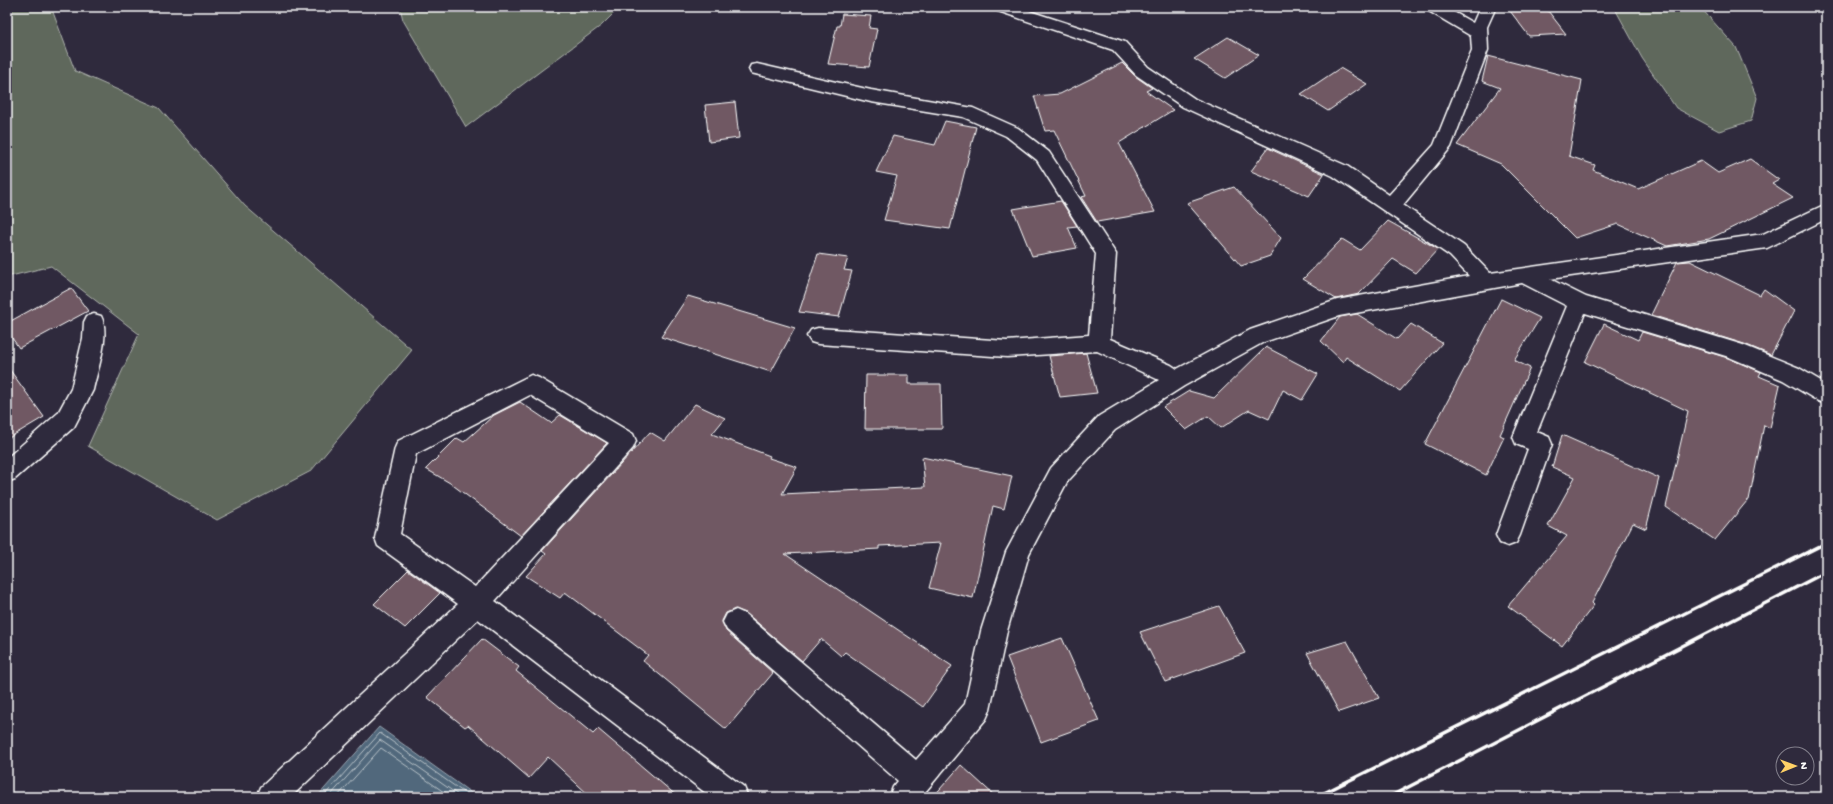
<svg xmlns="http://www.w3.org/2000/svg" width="1833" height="804" font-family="'Gochi Hand',sans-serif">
	<rect width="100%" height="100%" fill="#2f2a3d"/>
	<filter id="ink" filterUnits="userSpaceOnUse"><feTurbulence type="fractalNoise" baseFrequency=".025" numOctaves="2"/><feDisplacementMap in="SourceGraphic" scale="8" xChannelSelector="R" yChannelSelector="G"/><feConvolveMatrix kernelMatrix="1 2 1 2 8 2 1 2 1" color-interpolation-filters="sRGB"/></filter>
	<g filter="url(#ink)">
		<g fill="#5f685c" stroke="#afb4ae">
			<path d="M7,7H51L75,71L159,108L245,206L412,350L311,471L217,520L88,446L139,334L51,266L7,277Z"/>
			<path d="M400,7H620L602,25L466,127L403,20Z"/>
			<path d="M1614,7H1700L1736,47L1757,98L1751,121L1719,131L1676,108L1642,58Z"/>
		</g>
		<path fill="#51687b" stroke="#97a4b0" d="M379,727L477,797H317Z"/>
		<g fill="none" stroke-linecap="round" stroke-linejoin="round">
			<g stroke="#b9c3ca" stroke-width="1">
				<path d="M323,797L380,733L470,797"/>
				<path d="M329,797L380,740L461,797"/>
				<path d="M337,797L381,748L451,797"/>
			</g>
		</g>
		<g fill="#705963" stroke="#fff">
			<path d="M1507,7H1545L1566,34L1529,36Z"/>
			<path d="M842,14L871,16L869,28L877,29L869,67L828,64L837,26H840Z"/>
			<path d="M1228,37L1259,55L1225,78L1194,59Z"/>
			<path d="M1488,56L1582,80L1569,156L1595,165L1593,170L1638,189L1701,161L1718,173L1750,159L1779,180L1772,184L1793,198L1709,239L1667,246L1618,224L1575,238L1501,164L1457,145L1500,88L1482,81Z"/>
			<path d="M1122,63L1135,76L1152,88L1146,91L1173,110L1119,143L1155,212L1097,222L1081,197L1086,196L1054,130L1045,131L1034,96L1060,94Z"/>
			<path d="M1340,68L1367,84L1328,111L1301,94Z"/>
			<path d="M735,102L739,138L709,142L705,105Z"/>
			<path d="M945,121L976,127L950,229L884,220L897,176L876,172L893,136L935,145Z"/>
			<path d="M1268,148L1324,174L1309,196L1251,171Z"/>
			<path d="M1234,187L1281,238L1270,256L1241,266L1187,203Z"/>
			<path d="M1061,201L1077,226L1068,227L1077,248L1032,256L1013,209Z"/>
			<path d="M1388,221L1438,249L1416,273L1393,259L1359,294L1336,299L1303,279L1342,239L1360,250Z"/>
			<path d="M818,254L848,258L844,270L852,271L839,317L799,312Z"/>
			<path d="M1690,261L1760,295L1764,289L1794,311L1771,355L1744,344L1651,315L1677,262Z"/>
			<path d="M71,288L88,311L19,348L7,331V323Z"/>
			<path d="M688,296L795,328L771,372L661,337Z"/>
			<path d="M1501,299L1540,318L1514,360L1530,368L1500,435L1504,437L1486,475L1425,444Z"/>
			<path d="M1357,314L1397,339L1411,324L1442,343L1400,391L1346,357L1343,362L1321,341L1340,317Z"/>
			<path d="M1604,324L1638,340L1642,332L1728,358L1761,372L1759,376L1780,385L1770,428L1764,425L1749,500L1747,501L1715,540L1666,507L1688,411L1585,362Z"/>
			<path d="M1266,347L1318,374L1302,400L1283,390L1269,419L1249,410L1221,428L1208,416L1186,430L1163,407L1189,391L1214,398Z"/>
			<path d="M1086,353L1097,393L1060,397L1049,356Z"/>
			<path d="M7,366L44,417L7,439Z"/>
			<path d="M866,375H909V384H941L942,429H865Z"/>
			<path d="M520,402L551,423L560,415L607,443L521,536L450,483L426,469L457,438L464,442L494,415Z"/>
			<path d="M695,404L725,418L712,434L770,456L769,458L797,467L782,494L925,487L922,457L1012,476L1004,509L993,506L973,598L929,588L941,543L879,546V549L785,554L952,666L923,707L845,652L841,656L821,639L802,661L746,613L735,609L726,613L722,621L726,631L773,673L726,729L643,661L648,655L565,592L560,598L526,576L546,554L542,551L650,432L665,441Z"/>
			<path d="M1562,435L1659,478L1646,529L1633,523L1592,603L1594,605L1562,646L1508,606L1567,536L1548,526L1575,477L1552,467Z"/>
			<path d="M408,570L440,593L405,628L374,604Z"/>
			<path d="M1219,606L1245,653L1165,682L1140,632Z"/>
			<path d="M1062,638L1099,721L1041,742L1007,657Z"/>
			<path d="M482,639L519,667L516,671L593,734L598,729L678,797H591L548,757L529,778L468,725L465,727L427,697Z"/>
			<path d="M1347,641L1379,698L1339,712L1307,653Z"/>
			<path d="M961,765L996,797H933Z"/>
		</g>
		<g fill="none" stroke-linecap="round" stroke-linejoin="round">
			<g stroke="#fff" stroke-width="3">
				<g id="minor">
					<path d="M993,7H1017L1125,42L1148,67L1195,99L1347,166L1389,195L1434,145L1472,50L1471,36L1427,10L1425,7H1445L1473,23L1480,7H1496L1487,27L1488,50L1451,147L1403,205L1464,246L1490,273L1763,234L1826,204V219L1767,248L1550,279L1586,297L1743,345L1799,368L1826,384V404L1818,401L1783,380L1729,357L1585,313L1537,432L1549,437L1552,444L1520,535L1516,543L1508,546L1500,543L1496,535L1528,449L1516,444L1513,437L1567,306L1522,283L1339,316L1264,342L1184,386L1115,430L1067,482L1029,554L1007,631L990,710L986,719L921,797H889L893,787L898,781L727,630L723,622L727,614L736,610L745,614L916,760L965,704L981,631L1006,552L1051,468L1099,416L1159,380L1097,351L1007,357L818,344L811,342L807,336L811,330L818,328L1007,341L1089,335L1096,254L1037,160L1006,136L963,117L871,102L751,73L749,69L751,65L757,64L871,90L973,108L1018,128L1049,152L1116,254L1110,339L1171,365L1177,369L1250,330L1337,300L1469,276L1450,256L1333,176L1183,107L1136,75L1113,50L995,10Z"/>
					<path d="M94,314L101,316C111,334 97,371 93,390L74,427L15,479L7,482V458L58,413L71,389L83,338L84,322L87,316Z"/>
					<path d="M531,375L539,378L633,434L636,441L633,448L495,601L744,787L748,797H711L478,619L291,797H257L261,787L458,604L378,546L375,538L395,448L398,441ZM530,395L609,443L475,587L400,534L416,454Z"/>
				</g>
			</g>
			<use href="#minor" fill="#2f2a3d" fill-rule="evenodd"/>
			<g stroke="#fff" stroke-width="3.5">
				<path d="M1316,797L1826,543"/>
				<path d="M1389,797L1826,572"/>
			</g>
		</g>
	</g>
	<rect width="1833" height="804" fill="none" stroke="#2f2a3d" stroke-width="24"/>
	<rect x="12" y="12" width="1809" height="780" fill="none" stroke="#fff" stroke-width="1.5" filter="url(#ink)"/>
	<g transform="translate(1795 766) rotate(89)"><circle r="19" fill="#2f2a3d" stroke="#827f8b"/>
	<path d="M0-3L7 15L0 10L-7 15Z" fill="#ffd166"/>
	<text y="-6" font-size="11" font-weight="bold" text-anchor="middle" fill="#ffffff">N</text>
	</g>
</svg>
